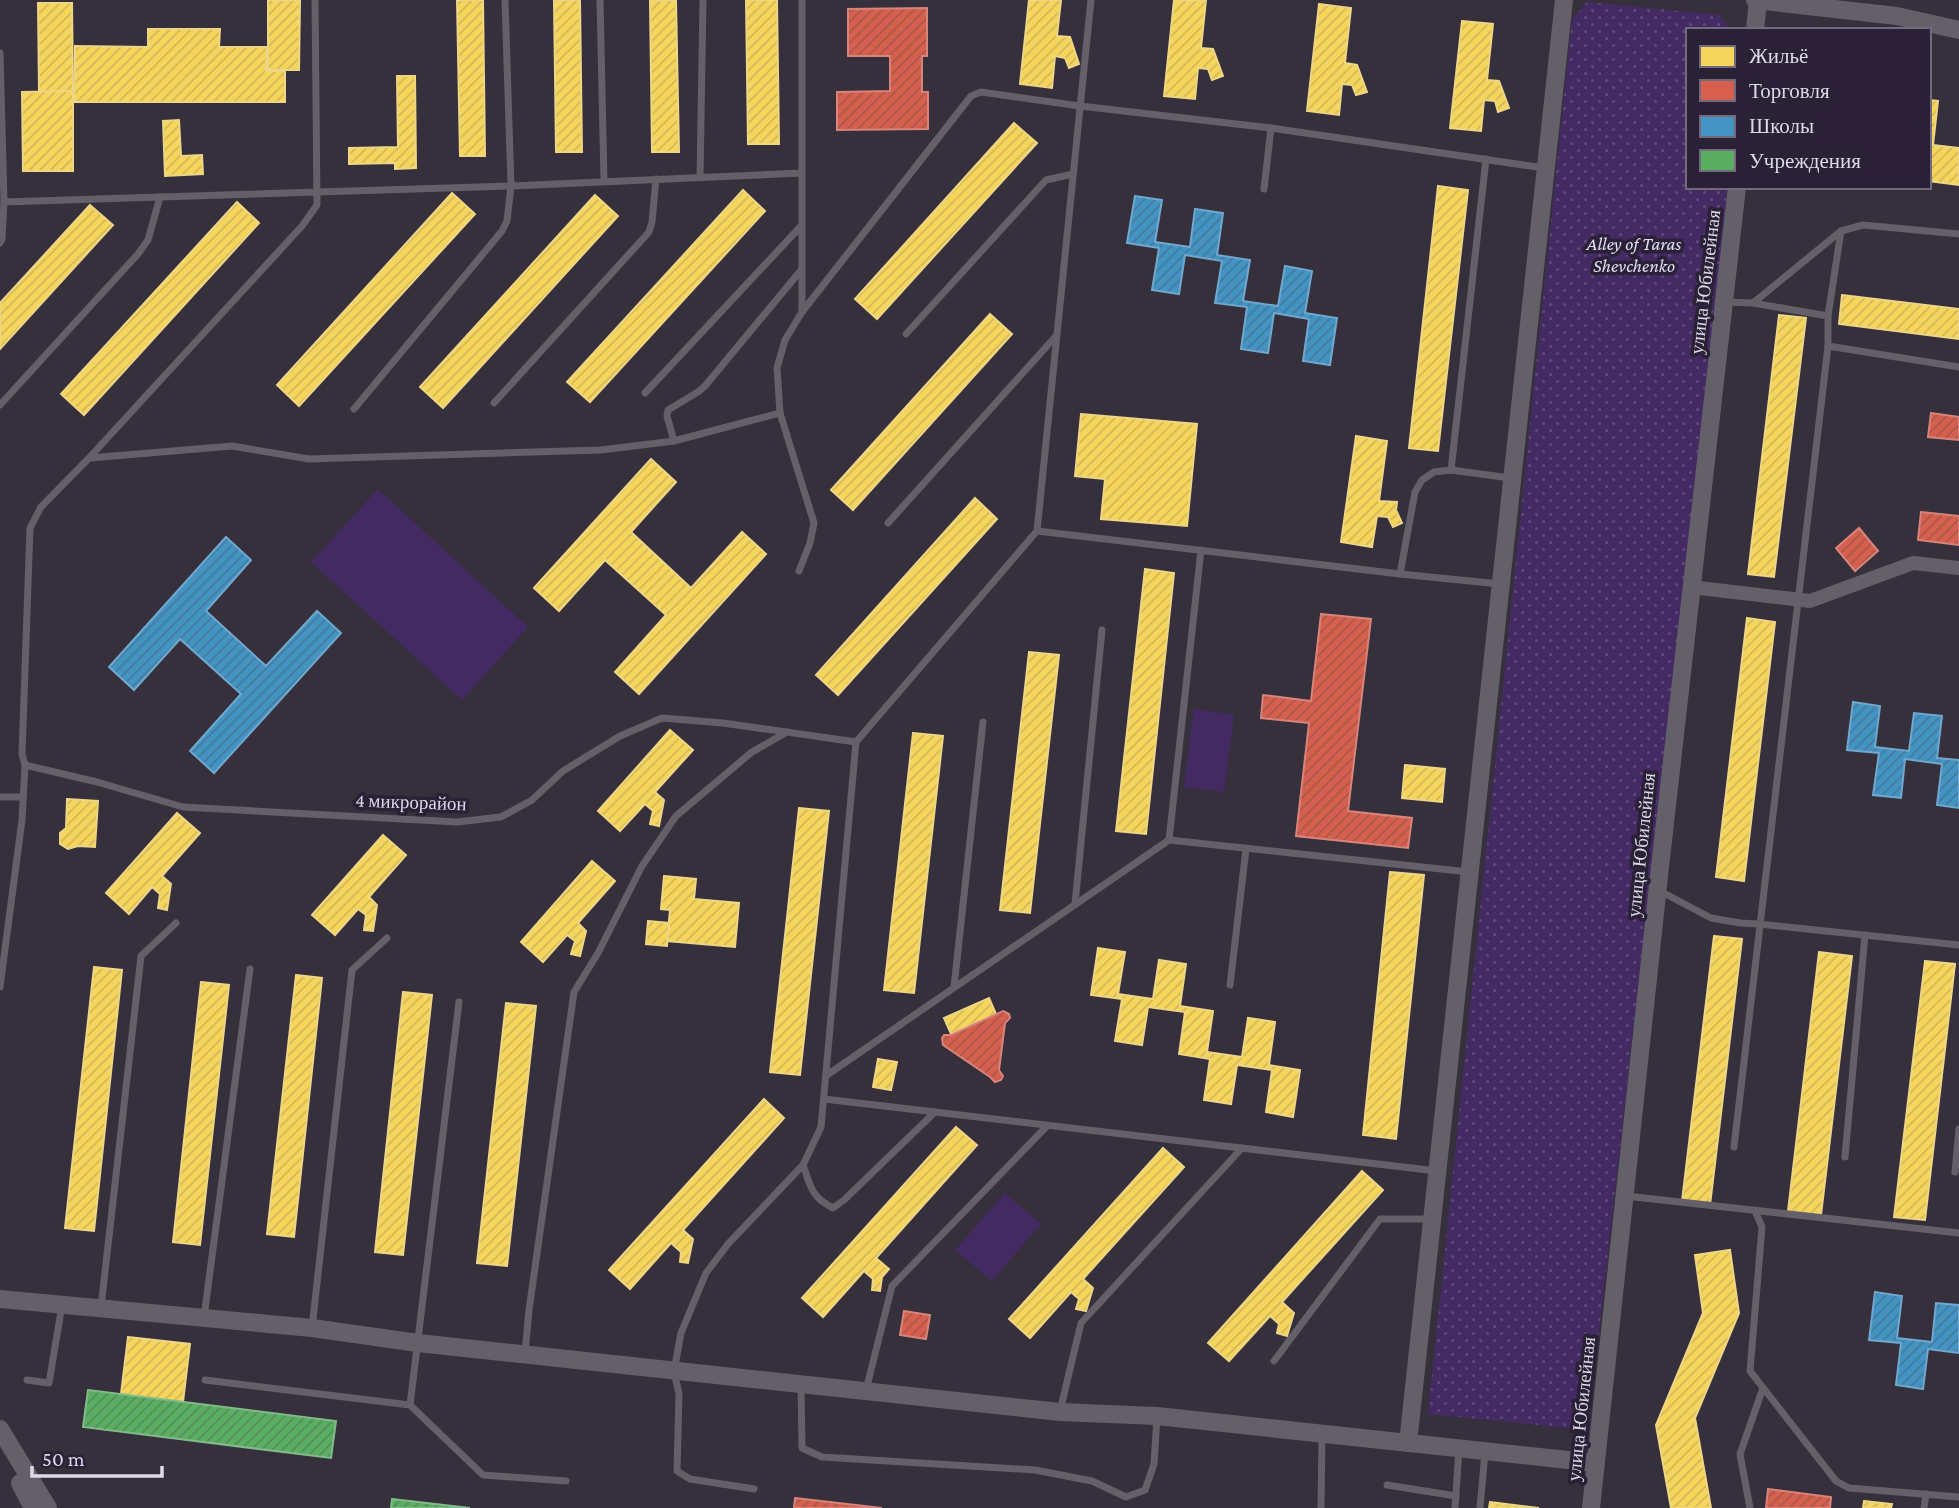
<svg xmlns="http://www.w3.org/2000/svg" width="1959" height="1508" font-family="'Crimson Pro',serif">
	<defs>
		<pattern id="park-dots" width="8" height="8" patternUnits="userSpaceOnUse" patternTransform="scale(1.75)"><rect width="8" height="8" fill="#442a63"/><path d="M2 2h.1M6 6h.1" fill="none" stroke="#5f4879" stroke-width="1.8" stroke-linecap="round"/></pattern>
		<pattern id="homes-hatch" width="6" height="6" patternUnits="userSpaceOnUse" patternTransform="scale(1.75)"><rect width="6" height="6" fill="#f6d55c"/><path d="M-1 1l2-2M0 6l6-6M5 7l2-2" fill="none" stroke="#d2b757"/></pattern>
		<pattern id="shops-hatch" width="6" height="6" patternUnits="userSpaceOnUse" patternTransform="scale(1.75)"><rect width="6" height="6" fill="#d6604d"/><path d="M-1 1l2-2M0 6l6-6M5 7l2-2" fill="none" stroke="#aa574b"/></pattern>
		<pattern id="schools-hatch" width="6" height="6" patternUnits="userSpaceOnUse" patternTransform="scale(1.75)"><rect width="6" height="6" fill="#4393c3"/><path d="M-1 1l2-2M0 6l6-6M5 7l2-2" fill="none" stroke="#437a9d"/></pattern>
		<pattern id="public-hatch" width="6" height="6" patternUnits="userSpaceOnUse" patternTransform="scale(1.75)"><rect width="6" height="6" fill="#5aae61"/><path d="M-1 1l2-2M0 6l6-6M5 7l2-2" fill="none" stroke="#538d59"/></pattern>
	</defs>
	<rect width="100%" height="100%" fill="#35303c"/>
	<path fill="url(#park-dots)" d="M1587,2L1720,15L1730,30H1688V187H1728L1588,1430L1428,1414L1572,19Z"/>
	<g fill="#442a63">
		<path d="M378,489L528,627L462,700L311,562Z"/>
		<path d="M1194,709L1234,715L1224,792L1184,787Z"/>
		<path d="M1005,1193L1041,1224L992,1281L955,1250Z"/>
	</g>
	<g fill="url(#homes-hatch)" stroke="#eed686" stroke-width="2">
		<path d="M268,0H300L299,70H268Z"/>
		<path d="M457,0H483L485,156H460Z"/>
		<path d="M554,0H580L582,152H556Z"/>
		<path d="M650,0H676L679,152H652Z"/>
		<path d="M746,0H777L779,144H748Z"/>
		<path d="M1029,0H1061L1057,36L1070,37L1079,64L1069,68L1065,58L1055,56L1052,88L1020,84Z"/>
		<path d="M1174,0H1206L1201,48L1213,49L1223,76L1212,80L1208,69L1198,68L1195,99L1164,96Z"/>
		<path d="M38,3H72L73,91L39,92Z"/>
		<path d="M1319,4L1351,8L1345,63L1357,65L1367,92L1356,95L1352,85L1342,84L1339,115L1307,111Z"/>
		<path d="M1462,21L1493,24L1487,80L1499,81L1509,108L1498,112L1495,101L1484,100L1481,131L1450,128Z"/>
		<path d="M148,29H220L219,47H267L266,71H285V102H74L75,46L148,47Z"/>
		<path d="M397,76H415L416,168L395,169V163L349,164V148L398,147Z"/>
		<path d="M73,91V171H23L22,92Z"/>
		<path d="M1929,100L1938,101L1933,145L1959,148V185L1929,181Z"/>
		<path d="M179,120L181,156L202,155L203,174L165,176L163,121Z"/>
		<path d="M1014,123L1037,143L877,319L855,299Z"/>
		<path d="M1438,186L1468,190L1438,451L1409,448Z"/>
		<path d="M743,190L765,211L590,402L567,382Z"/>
		<path d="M452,193L475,214L299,406L277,385Z"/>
		<path d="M595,195L618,216L443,408L420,387Z"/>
		<path d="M237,202L259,223L84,415L61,394Z"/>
		<path d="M90,205L113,225L0,349V303Z"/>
		<path d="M1842,295L1959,309V339L1839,324Z"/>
		<path d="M990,314L1012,334L853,510L831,490Z"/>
		<path d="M1779,315L1806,318L1774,577L1748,574Z"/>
		<path d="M1081,414L1197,424L1187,526L1101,519L1105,479L1075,476Z"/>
		<path d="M1356,436L1387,441L1379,501L1397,502L1396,510L1402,523L1393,527L1388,517L1377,516L1372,547L1341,542Z"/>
		<path d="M651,459L676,482L631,532L691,588L742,532L766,554L639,694L615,672L666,615L605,560L559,611L534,588Z"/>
		<path d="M975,498L997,519L838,695L816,675Z"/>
		<path d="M1145,569L1174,573L1146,834L1116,831Z"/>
		<path d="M1747,618L1775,622L1744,881L1716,877Z"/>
		<path d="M1029,652L1059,655L1030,913L1000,910Z"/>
		<path d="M670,730L693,750L655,792L664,800L659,826L650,824L653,811L645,804L620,831L598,811Z"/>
		<path d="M913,733L943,736L914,993L884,990Z"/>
		<path d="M1405,765L1445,769L1442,802L1402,798Z"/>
		<path d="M67,799L98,801L95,847L78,846L68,849L60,844V833L66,828Z"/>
		<path d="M799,808L829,811L800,1075L770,1072Z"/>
		<path d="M177,813L200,833L162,876L171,884L167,910L158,908L160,894L152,887L129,914L106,893Z"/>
		<path d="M383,835L406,855L369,897L377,905L373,931L364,930L366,915L358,909L335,935L312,915Z"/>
		<path d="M592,861L615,881L578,923L586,931L580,956L571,954L575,941L567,935L543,962L521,942Z"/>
		<path d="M1390,872L1424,875L1396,1139L1363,1135Z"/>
		<path d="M664,876L696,879L694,899L739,903L735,947L667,941L670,910L661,909Z"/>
		<path d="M648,921L669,923L667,946L646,944Z"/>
		<path d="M1714,936L1742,939L1710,1205L1682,1201Z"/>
		<path d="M1098,948L1125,952L1118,994L1153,999L1159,960L1186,964L1180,1006L1213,1011L1207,1052L1242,1057L1248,1018L1275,1022L1269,1065L1300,1070L1293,1117L1266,1112L1272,1070L1237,1065L1231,1104L1204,1100L1210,1059L1179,1054L1185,1012L1148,1007L1142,1045L1115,1041L1122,999L1091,995Z"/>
		<path d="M1819,952L1852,956L1821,1215L1788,1211Z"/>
		<path d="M1925,961L1955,964L1925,1220L1894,1217Z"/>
		<path d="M94,967L122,970L94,1231L65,1228Z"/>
		<path d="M296,975L322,978L294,1237L267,1234Z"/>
		<path d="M201,982L229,985L200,1245L173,1242Z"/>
		<path d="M403,992L432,995L403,1255L375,1252Z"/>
		<path d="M989,998L996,1014L951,1034L944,1018Z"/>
		<path d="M506,1003L536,1006L507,1266L477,1263Z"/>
		<path d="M878,1059L897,1062L891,1090L873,1087Z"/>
		<path d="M764,1099L784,1118L683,1230L693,1239L688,1263L680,1262L681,1252L671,1243L630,1289L609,1270Z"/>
		<path d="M956,1127L977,1145L876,1258L889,1269L882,1277L880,1291L872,1290L873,1279L864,1271L823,1317L802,1298Z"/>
		<path d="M1163,1148L1184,1167L1083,1279L1093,1288L1086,1311L1076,1309L1079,1299L1071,1292L1030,1338L1009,1319Z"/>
		<path d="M1362,1171L1383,1190L1282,1302L1294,1313L1287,1336L1277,1333L1279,1324L1270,1316L1229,1361L1208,1343Z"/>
		<path d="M1730,1250L1739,1313L1695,1418L1711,1508H1671L1656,1425L1703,1313L1695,1255Z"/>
		<path d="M128,1337L190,1344L183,1402L121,1394Z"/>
		<path d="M1864,1501L1892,1504L1891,1508H1863Z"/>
		<path d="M1490,1502L1539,1508H1489Z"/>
	</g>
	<g fill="url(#shops-hatch)" stroke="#d8847b" stroke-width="2">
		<path d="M927,8V56H922V92H928V129L837,130V92L890,91V56H848V9Z"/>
		<path d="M1931,413L1959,417V440L1928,437Z"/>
		<path d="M1921,512L1959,516V545L1918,540Z"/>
		<path d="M1859,528L1878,551L1855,571L1836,548Z"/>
		<path d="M1321,614L1371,619L1348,811L1412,818L1408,848L1296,836L1309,723L1261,718L1263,695L1311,701Z"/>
		<path d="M1003,1011L1009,1014L1010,1018L1005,1023L999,1070L1003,1076L1001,1080L995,1082L990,1077L943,1045L942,1038L944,1035H951Z"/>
		<path d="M904,1311L930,1315L926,1339L900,1335Z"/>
		<path d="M1768,1489L1831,1497L1830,1508H1766Z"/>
		<path d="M795,1498L882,1508H794Z"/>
	</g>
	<g fill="url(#schools-hatch)" stroke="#71a8ce" stroke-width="2">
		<path d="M1135,196L1162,200L1155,242L1190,247L1195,209L1223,213L1217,255L1250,260L1243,301L1278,306L1285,266L1312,271L1305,313L1337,318L1330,365L1303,361L1309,319L1274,313L1268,353L1241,349L1247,307L1215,303L1222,261L1185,255L1179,294L1152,290L1159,248L1127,243Z"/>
		<path d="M226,537L251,560L206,611L266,666L317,611L341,633L214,773L190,751L241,694L180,639L134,690L109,667Z"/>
		<path d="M1853,702L1880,706L1875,747L1909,751L1914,713L1942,716L1937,758L1959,760V808L1937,805L1942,764L1905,759L1901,798L1873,795L1879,753L1847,750Z"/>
		<path d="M1875,1292L1902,1296L1897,1338L1932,1342L1936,1303L1959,1305V1353L1928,1349L1923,1389L1896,1385L1901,1343L1869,1340Z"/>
	</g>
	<g fill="url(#public-hatch)" stroke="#81bb89" stroke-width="2">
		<path d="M88,1390L336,1421L331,1458L83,1427Z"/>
		<path d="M392,1499L470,1508H391Z"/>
	</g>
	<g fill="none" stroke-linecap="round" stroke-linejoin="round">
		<g stroke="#64606a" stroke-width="7">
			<path d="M600,0L604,181"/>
			<path d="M0,53L4,202L160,197L148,240L138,254L0,405"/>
			<path d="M700,177L703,0"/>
			<path d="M1264,189L1271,128"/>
			<path d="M160,197L511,186L802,173"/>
			<path d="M0,243L2,239L4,202"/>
			<path d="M1724,302L1753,303L1841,231L1863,225L1959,234"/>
			<path d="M1753,303L1828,316V346"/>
			<path d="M802,312V226"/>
			<path d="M1828,316L1841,231"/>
			<path d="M906,334L1046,180L1073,174"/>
			<path d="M645,393L802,225V0"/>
			<path d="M494,403L649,232L652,222L656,179"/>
			<path d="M354,409L502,231L507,221L511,186L505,0"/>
			<path d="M674,441L667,416L668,410L698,392L705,386L802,269"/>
			<path d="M90,458L232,446L309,459L601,450L674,441L780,413"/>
			<path d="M1451,470L1486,159"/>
			<path d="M888,523L1056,336"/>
			<path d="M1037,531L1091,0"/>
			<path d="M799,571L810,543L814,523L780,413L777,368L785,340L802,312L971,96L981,92L1080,106L1271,128L1544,168"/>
			<path d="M1400,574L1415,492L1422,480L1434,472L1451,470L1510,478"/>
			<path d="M25,765L97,782L183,807L457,822L501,817L532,800L563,771L620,736L662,718L723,723L856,742"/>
			<path d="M0,797H22"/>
			<path d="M1169,840L1201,550"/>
			<path d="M1658,890L1711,918L1740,923L1759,924L1959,945"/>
			<path d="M1075,904L1102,630"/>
			<path d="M1230,985L1246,849"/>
			<path d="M0,987L22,820L25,765L22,754L30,528L41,507L89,458L302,226L317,205L315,0"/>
			<path d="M954,987L983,722"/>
			<path d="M827,1075L1169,840L1469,872"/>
			<path d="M824,1099L1437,1171"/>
			<path d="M1734,1147C1764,880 1798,613 1828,346L1959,367"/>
			<path d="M1845,1157L1865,935"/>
			<path d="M803,1165C811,1187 811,1197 833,1208L844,1200L935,1112"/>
			<path d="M1955,1172L1959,1129"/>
			<path d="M1626,1196L1959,1233"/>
			<path d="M1755,1211L1762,1227L1750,1371L1836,1481L1849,1488L1959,1497"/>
			<path d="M101,1307L141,956L176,923"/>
			<path d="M204,1317L250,969"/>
			<path d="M312,1328L352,970L387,938"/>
			<path d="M525,1353L529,1310L574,992L598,953L642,866L676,816L752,752L787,732"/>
			<path d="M1274,1361L1380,1219H1431"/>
			<path d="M27,1380L49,1383L62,1305"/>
			<path d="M205,1380L410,1405L483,1475L566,1481"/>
			<path d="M801,1385L802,1448L822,1457L1035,1470L1092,1481L1126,1497L1145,1490L1154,1464L1157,1417"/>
			<path d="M866,1390L892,1286L1047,1126"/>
			<path d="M410,1405L459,1002"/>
			<path d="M1060,1411L1081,1323L1242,1148"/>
			<path d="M1387,1485L1456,1496"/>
			<path d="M754,1489L690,1479L677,1471L679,1394L674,1371L681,1333L706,1273L728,1244L803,1165L821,1127L856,742L1037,531L1400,574L1500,584"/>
			<path d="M1321,1508L1322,1435"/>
			<path d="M1455,1508L1459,1449"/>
			<path d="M1480,1508L1485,1452"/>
			<path d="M1750,1508L1740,1454L1763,1388"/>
			<path d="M1924,1508L1926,1494"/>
		</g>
		<path stroke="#64606a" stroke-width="14" d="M1691,587L1810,601L1913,563L1959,568"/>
		<g stroke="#64606a" stroke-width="18">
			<path d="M1755,0L1897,16L1959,30"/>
			<path d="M1755,30L1758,0"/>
			<path d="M0,1299L312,1328L418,1343L1060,1412L1157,1416L1596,1463"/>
			<path d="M0,1429L48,1508"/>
			<path d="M1408,1443L1564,0"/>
			<path d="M20,1483L33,1508"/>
			<path d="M1591,1508L1660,867L1737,187"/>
		</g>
	</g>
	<g text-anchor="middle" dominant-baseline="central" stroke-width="7" stroke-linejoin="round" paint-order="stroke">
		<g font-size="19" font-style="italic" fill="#e3dbf2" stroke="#2a2137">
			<text x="1634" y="243">Alley of Taras<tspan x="1634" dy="22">Shevchenko</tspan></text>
		</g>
		<g font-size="19" fill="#ddd9e7" stroke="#2a2137">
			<text transform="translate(1705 282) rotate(-83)">улица Юбилейная</text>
			<text transform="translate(411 802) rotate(2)">4 микрорайон</text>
			<text transform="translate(1641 845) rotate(-84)">улица Юбилейная</text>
			<text transform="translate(1581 1409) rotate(-84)">улица Юбилейная</text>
		</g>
	</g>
	<rect x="1686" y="28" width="245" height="161" fill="#2a2137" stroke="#726b7d" stroke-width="2"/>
	<rect x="1700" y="46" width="35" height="21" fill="#f6d55c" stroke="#726b7d" stroke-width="2"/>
	<text x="1749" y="63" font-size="21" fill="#ddd9e7">Жильё</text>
	<rect x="1700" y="80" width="35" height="21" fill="#d6604d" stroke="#726b7d" stroke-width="2"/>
	<text x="1749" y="98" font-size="21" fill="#ddd9e7">Торговля</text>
	<rect x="1700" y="116" width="35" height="21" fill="#4393c3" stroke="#726b7d" stroke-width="2"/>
	<text x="1749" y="133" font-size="21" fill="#ddd9e7">Школы</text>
	<rect x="1700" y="150" width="35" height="21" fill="#5aae61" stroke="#726b7d" stroke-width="2"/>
	<text x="1749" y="168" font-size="21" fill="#ddd9e7">Учреждения</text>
	<path d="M32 1466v10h130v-10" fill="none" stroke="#ddd9e7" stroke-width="3.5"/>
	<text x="42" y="1466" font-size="21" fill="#ddd9e7" stroke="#2a2137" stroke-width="5" paint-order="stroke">50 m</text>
</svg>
